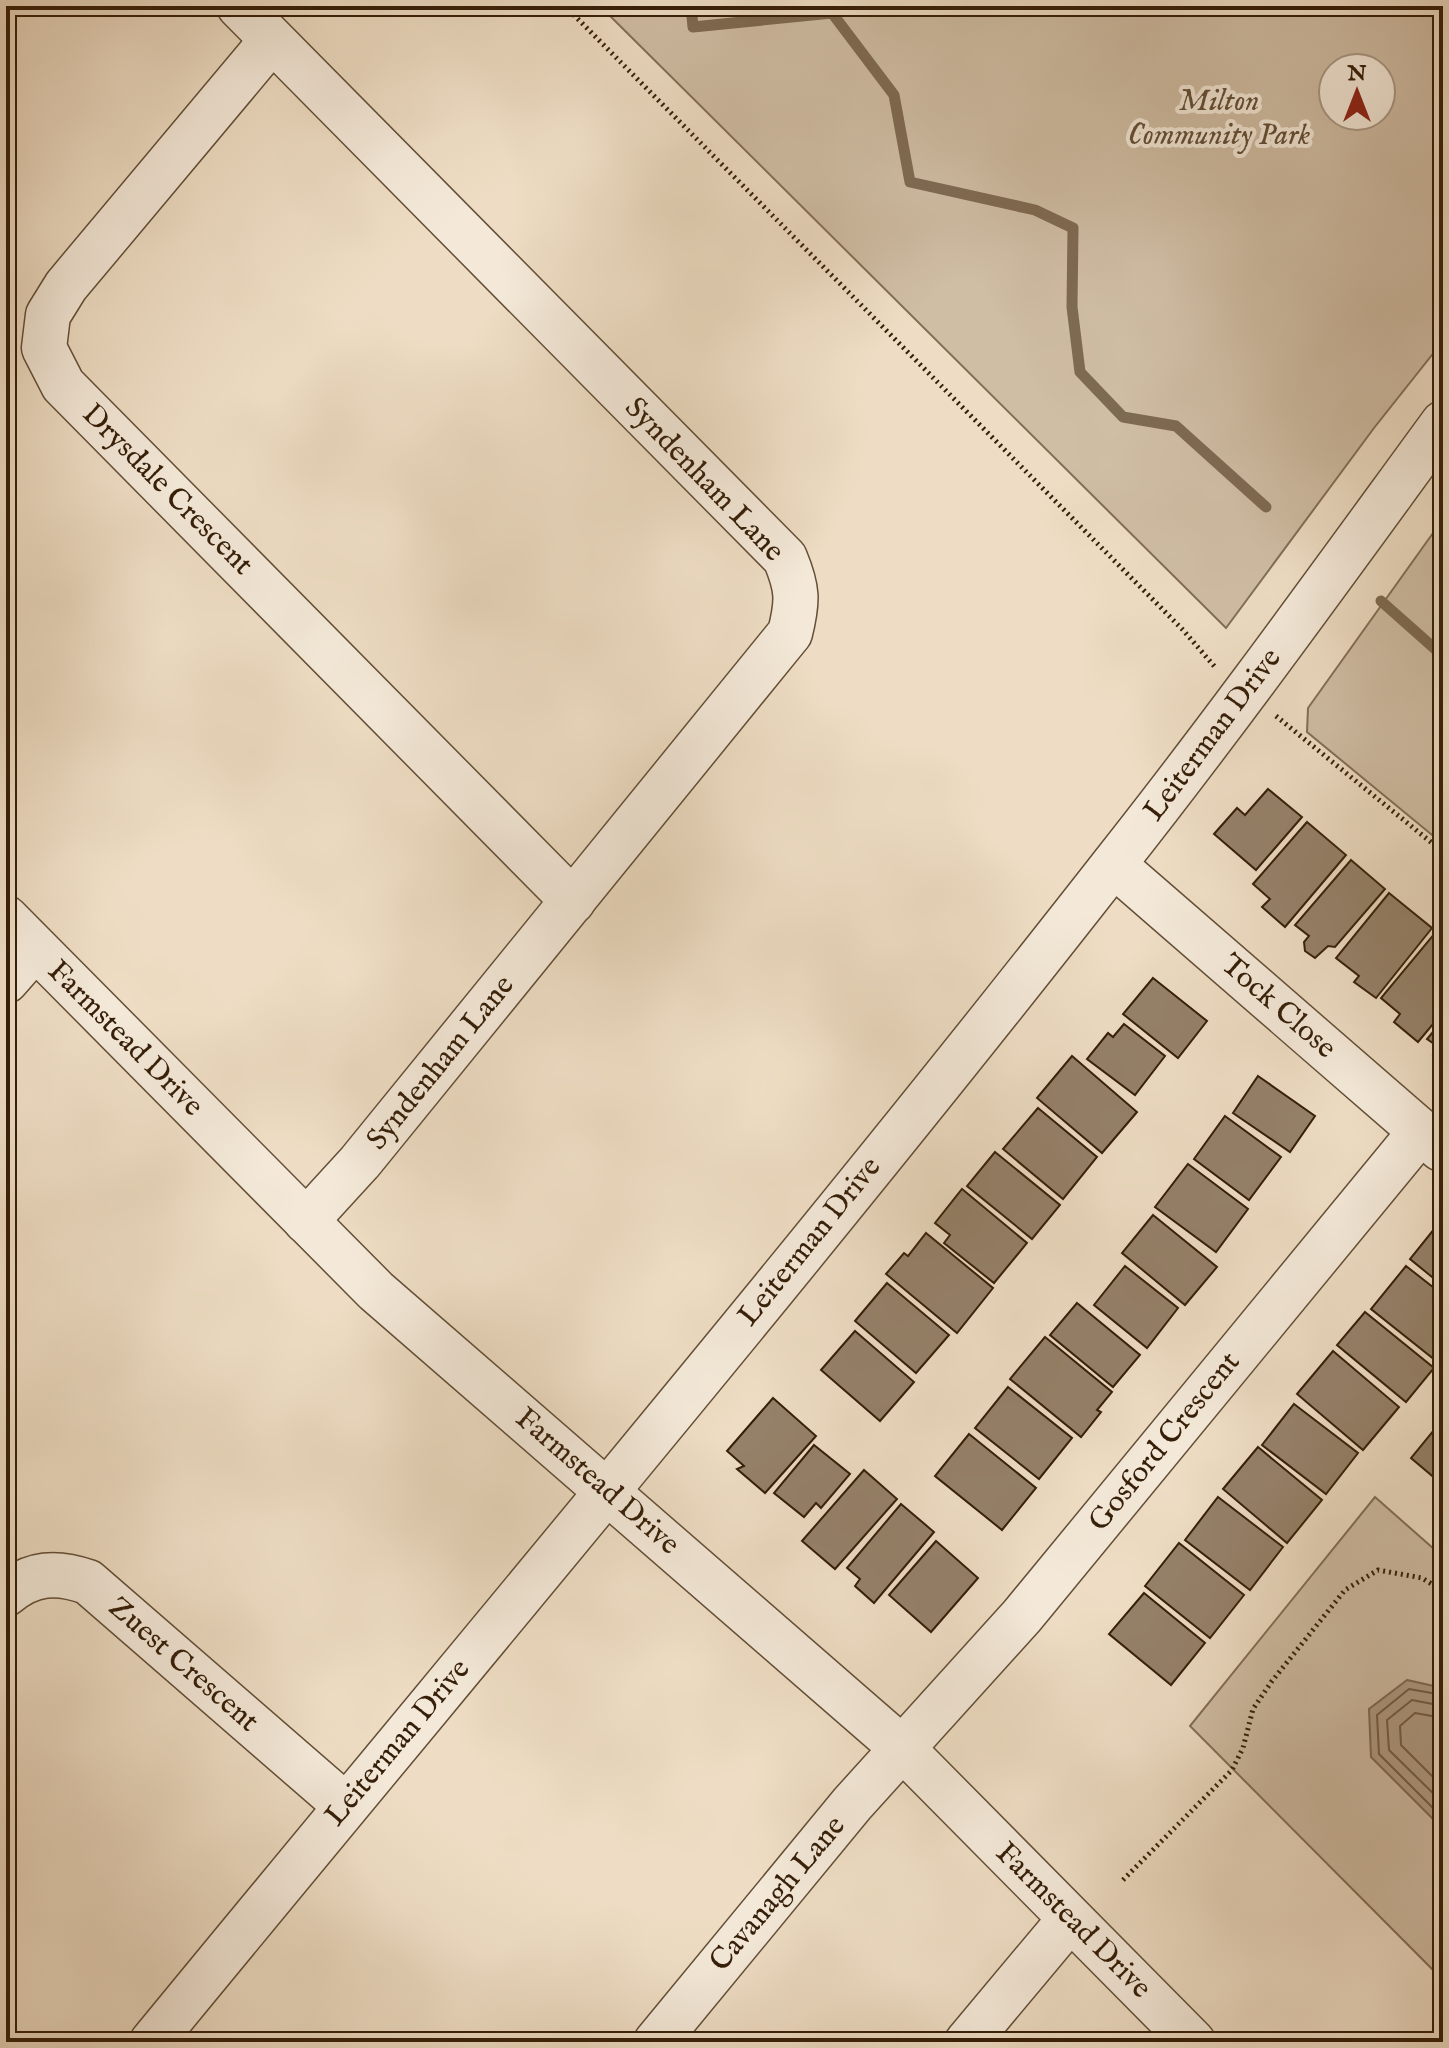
<svg xmlns="http://www.w3.org/2000/svg" width="1449" height="2048" font-family="'IM FELL English',serif">
	<rect width="100%" height="100%" fill="#eeddc4"/>
	<filter id="stains"><feTurbulence type="fractalNoise" baseFrequency=".0025" numOctaves="4"/><feColorMatrix values="0 0 0 0 .2 0 0 0 0 .09 0 0 0 0 .02 0 0 0 .5 -.17"/></filter>
	<radialGradient id="worn" r=".72"><stop offset=".6" stop-color="#630" stop-opacity="0"/><stop offset="1" stop-color="#630" stop-opacity=".3"/></radialGradient>
	<g fill="#cfbda4" stroke="#826e56" stroke-width="2" fill-rule="evenodd">
		<path d="M600,6H1443V341L1374,428L1226,628ZM1333,68H1381V116H1333Z"/>
		<path d="M1443,519V844L1307,732L1308,708Z"/>
		<path d="M1375,1497L1443,1557V1980L1190,1726Z"/>
	</g>
	<path fill="#af9c84" stroke="#7e6a52" stroke-width="2" d="M1407,1680L1443,1688V1829L1371,1757L1369,1709Z"/>
	<g fill="none" stroke-linecap="round" stroke-linejoin="round">
		<g stroke="#725d46" stroke-width="2">
			<path d="M1443,1695L1409,1689L1377,1715L1379,1754L1443,1818"/>
			<path d="M1443,1706L1412,1700L1387,1720L1389,1750L1443,1803"/>
			<path d="M1443,1718L1415,1713L1400,1726L1401,1745L1443,1787"/>
		</g>
		<g stroke="#7e6a52" stroke-width="11">
			<path d="M691,6L693,27L832,13L894,95L910,182L1035,210L1073,228L1072,307L1080,372L1123,417L1176,426L1266,507"/>
			<path d="M1381,601L1443,656"/>
		</g>
	</g>
	<g fill="#95816a" stroke="#351e08" stroke-width="2">
		<path d="M1268,789L1302,817L1256,870L1214,834L1237,808L1245,815Z"/>
		<path d="M1307,822L1346,855L1285,927L1262,907L1270,899L1253,884Z"/>
		<path d="M1351,860L1385,889L1335,947L1328,946L1315,958L1305,951L1304,942L1309,936L1295,925Z"/>
		<path d="M1389,893L1432,928L1376,998L1354,982L1359,976L1336,958Z"/>
		<path d="M1435,933L1441,937L1443,936V1012L1418,1042L1394,1022L1400,1014L1381,998Z"/>
		<path d="M1153,978L1207,1021L1178,1058L1123,1014Z"/>
		<path d="M1443,1020V1065L1433,1056L1440,1048L1427,1039Z"/>
		<path d="M1124,1024L1165,1056L1135,1095L1087,1059L1108,1033L1113,1037Z"/>
		<path d="M1072,1056L1137,1112L1102,1153L1037,1098Z"/>
		<path d="M1258,1076L1315,1116L1290,1152L1233,1113Z"/>
		<path d="M1038,1108L1097,1157L1063,1199L1003,1149Z"/>
		<path d="M1225,1116L1281,1157L1249,1200L1194,1159Z"/>
		<path d="M995,1152L1060,1205L1032,1239L967,1186Z"/>
		<path d="M1188,1164L1248,1209L1216,1252L1155,1207Z"/>
		<path d="M962,1189L1027,1243L994,1283L944,1243L950,1235L935,1223Z"/>
		<path d="M1153,1215L1217,1267L1185,1305L1122,1253Z"/>
		<path d="M1439,1223L1443,1226V1286L1410,1259Z"/>
		<path d="M926,1233L993,1288L957,1333L886,1274L904,1253L908,1256Z"/>
		<path d="M1125,1266L1178,1308L1147,1348L1094,1305Z"/>
		<path d="M1406,1266L1443,1295V1350L1435,1360L1371,1309Z"/>
		<path d="M887,1283L949,1335L916,1373L855,1321Z"/>
		<path d="M1077,1303L1140,1355L1113,1387L1050,1335Z"/>
		<path d="M1365,1312L1434,1368L1406,1402L1337,1345Z"/>
		<path d="M855,1331L914,1382L880,1421L821,1370Z"/>
		<path d="M1045,1337L1112,1392L1097,1410L1101,1412L1081,1437L1010,1379Z"/>
		<path d="M1333,1351L1399,1407L1363,1450L1297,1394Z"/>
		<path d="M1008,1387L1072,1438L1039,1479L975,1428Z"/>
		<path d="M773,1398L816,1436L765,1493L737,1469L744,1466L727,1451Z"/>
		<path d="M1294,1404L1358,1453L1326,1494L1262,1445Z"/>
		<path d="M1443,1419V1485L1411,1458Z"/>
		<path d="M969,1434L1036,1488L1002,1530L935,1476Z"/>
		<path d="M814,1445L850,1474L821,1508L816,1503L804,1517L774,1493Z"/>
		<path d="M1258,1447L1322,1500L1287,1543L1223,1489Z"/>
		<path d="M864,1470L897,1499L835,1569L802,1541Z"/>
		<path d="M1218,1497L1283,1547L1250,1590L1185,1540Z"/>
		<path d="M901,1504L934,1532L874,1603L855,1586L860,1579L847,1568Z"/>
		<path d="M936,1541L978,1578L931,1632L889,1595Z"/>
		<path d="M1179,1543L1244,1595L1210,1638L1145,1586Z"/>
		<path d="M1144,1593L1205,1643L1171,1685L1109,1634Z"/>
	</g>
	<g fill="none" stroke-linecap="round" stroke-linejoin="round">
		<g stroke="#634e37" stroke-width="47">
			<g id="minor">
				<path d="M239,6L785,558C798,589 798,601 790,633L360,1162L306,1221"/>
				<path d="M272,40L66,286L48,315L44,348L63,385L573,901"/>
				<path d="M1114,865L1441,1149"/>
				<path d="M6,918L376,1291L903,1749L1193,2042"/>
				<path d="M6,981L35,948"/>
				<path d="M6,1594C32,1572 57,1571 88,1582L346,1806"/>
				<path d="M152,2042C473,1651 801,1264 1113,865C1227,721 1334,572 1443,423"/>
				<path d="M656,2042L852,1804L1022,1616L1421,1131"/>
				<path d="M967,2042L1070,1919"/>
			</g>
		</g>
		<g stroke="#351e08" stroke-width="5" stroke-dasharray="2 4" stroke-linecap="butt">
			<path d="M565,6L1183,630L1215,667"/>
			<path d="M1276,716L1443,852"/>
			<path d="M1123,1880L1232,1770L1243,1748L1253,1709L1272,1681L1345,1590L1378,1570L1422,1578L1443,1591"/>
		</g>
		<use href="#minor" stroke="#f4e9d9" stroke-width="44"/>
	</g>
	<g text-anchor="middle" dominant-baseline="central" stroke-width="8" stroke-linejoin="round" paint-order="stroke">
		<g font-size="30" font-style="italic" fill="#634e37" stroke="#f4e9d9">
			<text x="1219" y="102">Milton<tspan x="1219" dy="34">Community Park</tspan></text>
		</g>
		<g font-size="30" fill="#351e08" stroke="#f4e9d9">
			<text transform="translate(704 480) rotate(46)">Syndenham Lane</text>
			<text transform="translate(167 490) rotate(45)">Drysdale Crescent</text>
			<text transform="translate(1213 735) rotate(-53)">Leiterman Drive</text>
			<text transform="translate(1278 1007) rotate(41)">Tock Close</text>
			<text transform="translate(125 1039) rotate(45)">Farmstead Drive</text>
			<text transform="translate(441 1063) rotate(-51)">Syndenham Lane</text>
			<text transform="translate(810 1242) rotate(-51)">Leiterman Drive</text>
			<text transform="translate(1165 1442) rotate(-51)">Gosford Crescent</text>
			<text transform="translate(597 1482) rotate(41)">Farmstead Drive</text>
			<text transform="translate(183 1665) rotate(41)">Zuest Crescent</text>
			<text transform="translate(398 1743) rotate(-50)">Leiterman Drive</text>
			<text transform="translate(778 1894) rotate(-50)">Cavanagh Lane</text>
			<text transform="translate(1073 1921) rotate(45)">Farmstead Drive</text>
		</g>
	</g>
	<rect width="1449" height="2048" fill="none" stroke="#eeddc4" stroke-width="32"/>
	<rect x="8" y="8" width="1433" height="2032" fill="none" stroke="#351e08" stroke-width="4"/>
	<rect x="16" y="16" width="1417" height="2016" fill="none" stroke="#351e08" stroke-width="2"/>
	<g transform="translate(1357 92)"><circle r="38" fill="#f4e9d9" stroke="#a89885" stroke-width="2"/>
	<path d="M0-6L14 30L0 20L-14 30Z" fill="#8f2418"/>
	<text y="-12" font-size="22" font-weight="bold" text-anchor="middle" fill="#351e08">N</text>
	</g>
	<rect width="100%" height="100%" filter="url(#stains)"/>
	<rect width="100%" height="100%" fill="url(#worn)"/>
</svg>
